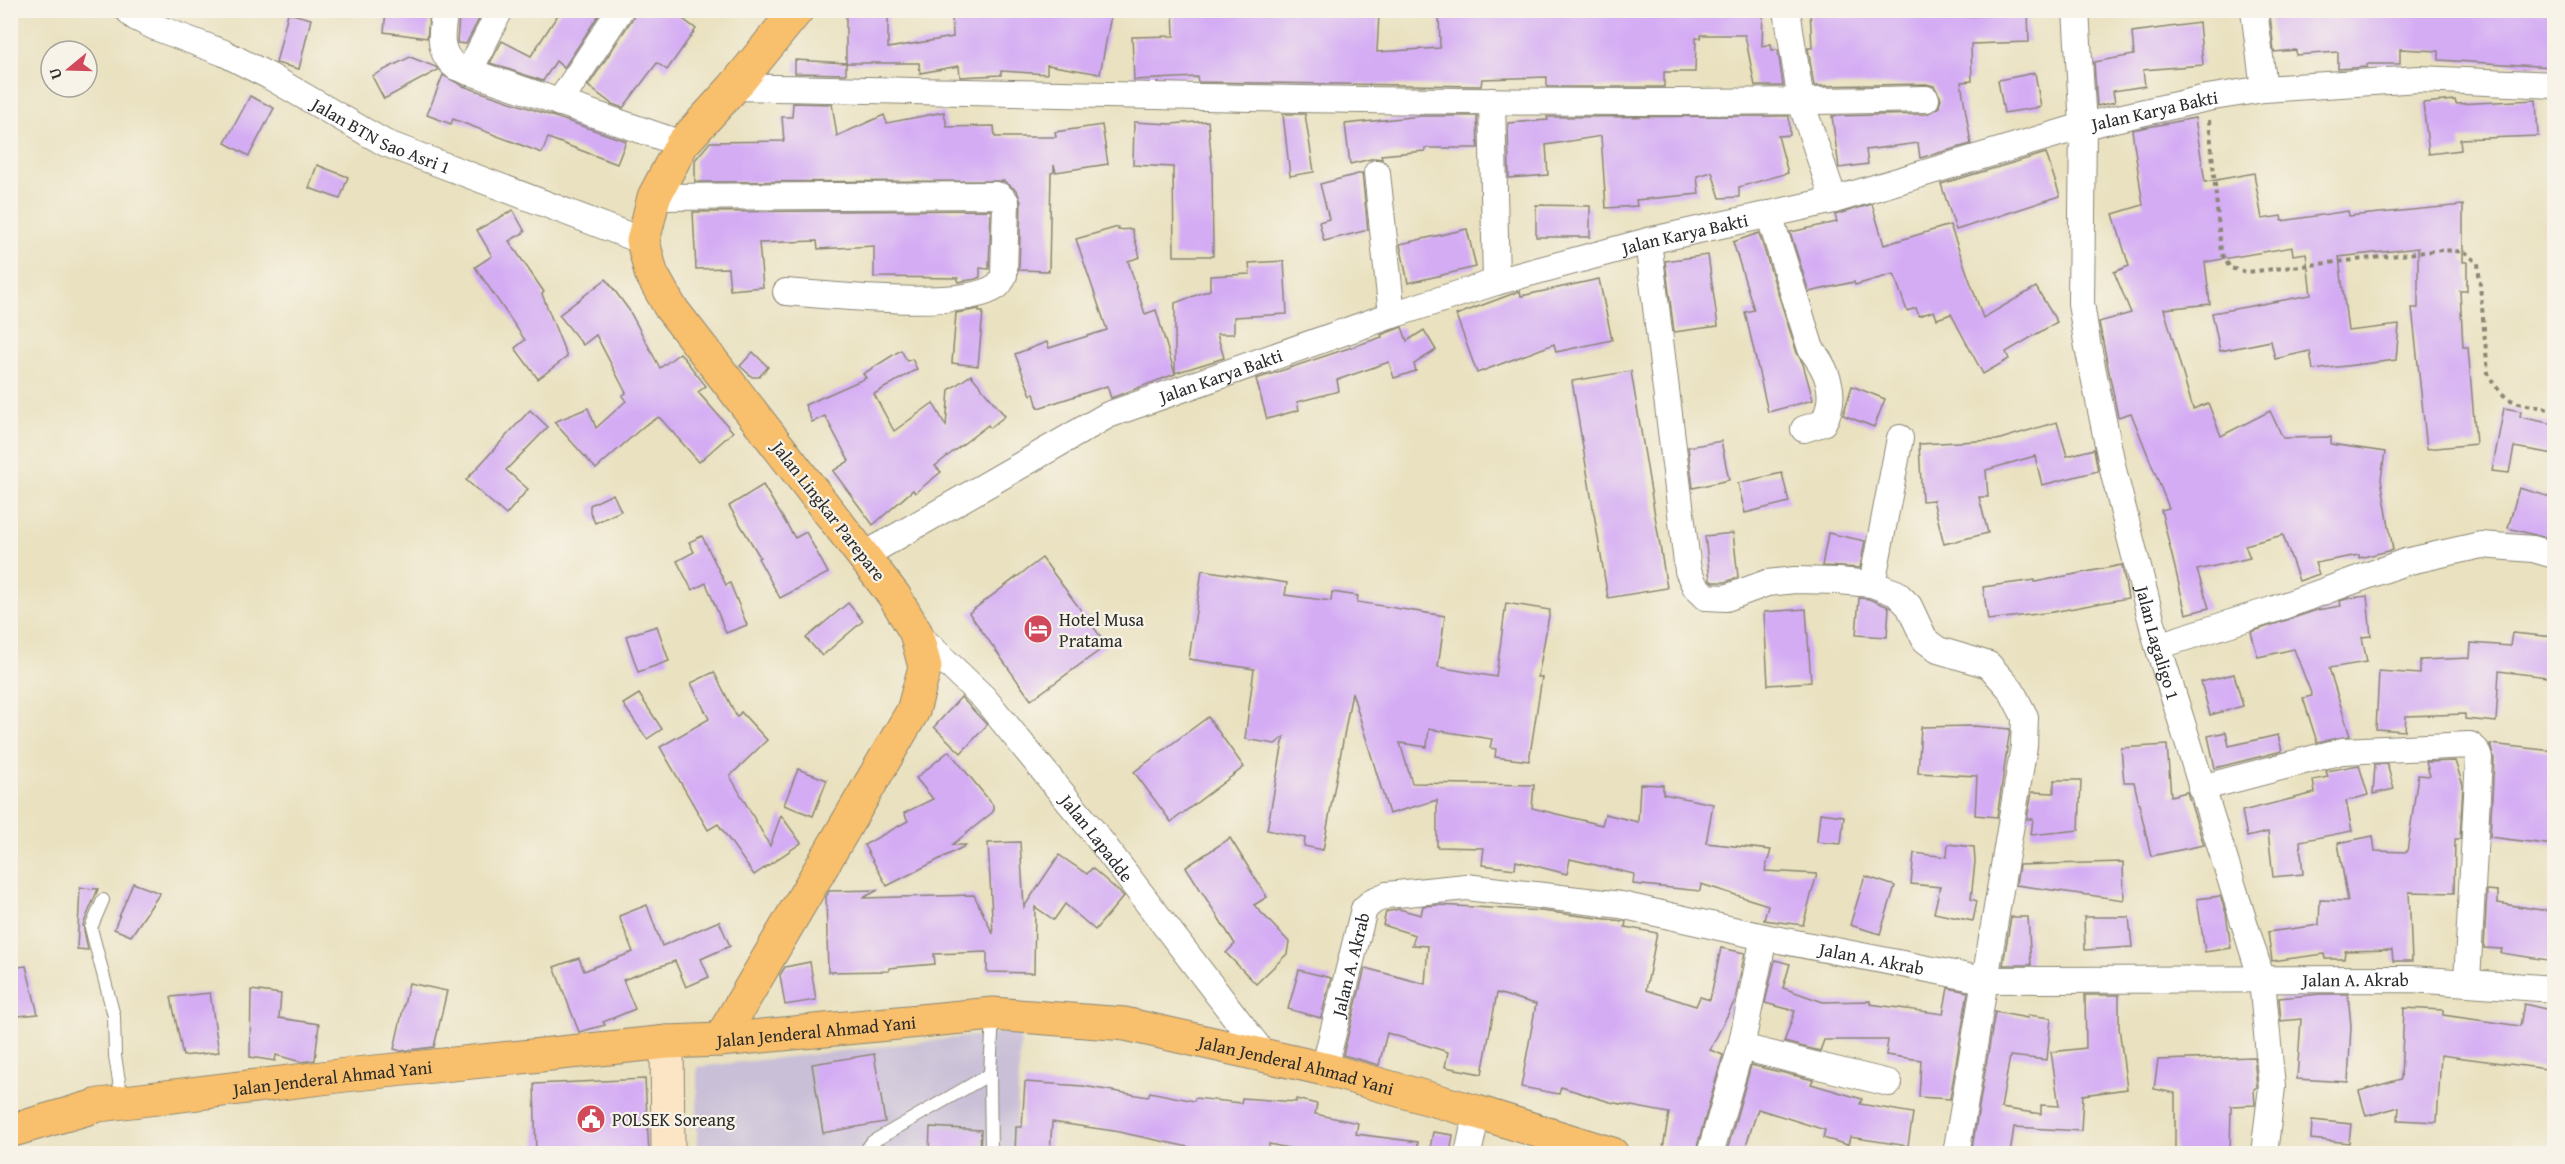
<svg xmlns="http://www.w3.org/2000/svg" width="2565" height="1164" font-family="'Gentium Book Plus',serif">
	<rect width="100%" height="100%" fill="#f7f3e8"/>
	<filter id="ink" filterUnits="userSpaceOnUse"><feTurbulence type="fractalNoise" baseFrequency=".0167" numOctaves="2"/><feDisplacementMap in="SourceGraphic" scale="12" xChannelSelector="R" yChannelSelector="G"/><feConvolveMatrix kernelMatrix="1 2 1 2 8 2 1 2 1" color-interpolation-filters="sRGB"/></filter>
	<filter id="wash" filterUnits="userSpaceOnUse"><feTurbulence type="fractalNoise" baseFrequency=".008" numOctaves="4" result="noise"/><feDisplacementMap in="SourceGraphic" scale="24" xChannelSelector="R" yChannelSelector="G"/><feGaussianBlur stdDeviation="1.35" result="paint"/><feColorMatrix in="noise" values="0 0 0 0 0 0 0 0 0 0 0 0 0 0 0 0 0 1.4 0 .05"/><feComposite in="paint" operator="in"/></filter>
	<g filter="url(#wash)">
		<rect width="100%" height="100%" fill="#e9e1bf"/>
		<path fill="#c9bfd7" d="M1021,1031L1015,1153H697V1067Z"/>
		<g id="blocks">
			<g fill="#d4acf4">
				<path d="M386,10L430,11L427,38L384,32Z"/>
				<path d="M561,10H602L564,68L556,61L543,81L490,63L502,41L531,56Z"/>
				<path d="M635,10H671L696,29L667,70L657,63L623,108L612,104L588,86L633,18Z"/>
				<path d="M846,10H888V48L953,37L952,15L1112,10L1100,74L1047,65V74L1001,71V75L960,77L959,66L920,73L919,63H846Z"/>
				<path d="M1173,10H1339L1379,13L1377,52L1440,48L1439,10H1763L1762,46L1771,44L1772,50H1778L1783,86H1755L1745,35H1701V38H1696L1695,72H1664V87H1547V77L1482,79L1481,86L1198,82L1197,77L1134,80L1132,37L1174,36Z"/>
				<path d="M1810,10H1939L1940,17L2028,14L2029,42L1971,44L1972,81L1961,82L1971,144L1920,158L1918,143L1866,150L1868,164L1839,168L1832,116L1927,114L1939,107L1941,98L1934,86L1926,84L1814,86L1808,48H1812Z"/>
				<path d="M2293,10H2513L2554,13V67L2439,60V51L2400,49V64H2367V67L2338,69V52L2296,55V50L2274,52L2270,15Z"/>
				<path d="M288,13L311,19L299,69L276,63Z"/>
				<path d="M459,16L479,19L466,44L457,43Z"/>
				<path d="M2199,23L2203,65L2143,70L2145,86L2113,91L2115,102L2097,106L2094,62L2134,55L2132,32Z"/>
				<path d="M410,57L436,67L438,70L384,99L372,76Z"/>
				<path d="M795,60L846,63V74L795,73Z"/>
				<path d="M2035,73L2041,107L2004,113L1998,80Z"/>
				<path d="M443,75L463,86L626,141L617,164L548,138L542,153L453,119L451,124L427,115Z"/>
				<path d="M250,96L274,108L249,156L225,143Z"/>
				<path d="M2455,100L2456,104L2536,100L2538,136L2460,139L2461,150L2429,154L2423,103Z"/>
				<path d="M793,103L832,104L837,136L884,115L887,123L944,112L947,127L994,126L995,137H1056L1055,132L1102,125L1108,164L1056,172L1054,165V172L1051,173L1049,271L1019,270L1021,202L1017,191L1004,181L695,182V160L710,142L784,141L782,117H792Z"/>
				<path d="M1283,114H1305L1314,172L1290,176Z"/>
				<path d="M1421,116H1477L1478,148H1425V151L1381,155L1382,159L1375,158L1350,164L1345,124Z"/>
				<path d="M1789,116L1790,135L1778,136L1788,173L1739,187V197L1720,198L1712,172L1697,176L1699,194L1636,200L1637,206L1606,208L1601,136L1546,145L1548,175L1509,178L1508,123L1548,120L1547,117Z"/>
				<path d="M2195,118L2205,182L2254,173L2262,219L2281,216L2282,221L2348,211L2349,216L2463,205V262H2467V291H2460L2463,347H2468L2476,444L2427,449L2412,308H2418V248L2339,257L2348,331L2399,325L2396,360L2313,370L2310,351L2275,359L2271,341L2220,351L2212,313L2311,295L2306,253L2293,255L2292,247L2205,262L2210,304L2164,309L2193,409L2208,403L2221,436L2270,411L2283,438L2331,437V444L2385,452L2381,479L2393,550L2359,558V555L2315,563L2319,574L2299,581L2283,535L2245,545L2250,558L2197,570L2209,608L2186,614L2161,510L2169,508L2131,413L2118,417L2099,322L2131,313L2114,272L2129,266L2113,214L2143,205L2132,130Z"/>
				<path d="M1208,121L1212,166L1213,256H1174L1173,167L1133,165L1134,122L1171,124Z"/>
				<path d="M2046,153L2060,196L1956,230L1941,184Z"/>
				<path d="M317,165L348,177L340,199L309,188Z"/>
				<path d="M1362,173L1368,230L1324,241L1319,222L1329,219L1320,184Z"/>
				<path d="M1872,204L1884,245L1950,225L1983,318L2036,287L2057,322L2006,352L2009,359L1983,374L1951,314L1937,319L1934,311L1919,316L1916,308L1907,311L1894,274L1855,285L1854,282L1809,292L1790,232L1837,222L1835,215Z"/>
				<path d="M1536,205L1590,206V237H1536Z"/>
				<path d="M513,210L525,232L509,241L544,292L542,294L567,357L538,379L515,348L525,340L475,267L492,256L477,230Z"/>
				<path d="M991,210L989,269L980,268V277L976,279L958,282V278L874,277V246L818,249L817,241L759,243L763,287L730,290L728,268L696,269L693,212Z"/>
				<path d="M1118,227V230L1132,229L1140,257L1128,261L1145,314L1156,310L1175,374L1111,398L1107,386L1038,408L1034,393L1031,395L1015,354L1047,342L1049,348L1107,330L1076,239Z"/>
				<path d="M1467,229L1476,267L1408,283L1400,244Z"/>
				<path d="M1759,233L1797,353L1803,364L1813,400L1768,412L1745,312L1754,310L1733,242Z"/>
				<path d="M1708,255L1718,326L1674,332L1665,261Z"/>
				<path d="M1284,261L1287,314L1234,317V334H1217L1224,358L1175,373V303L1210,290V276L1250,274L1249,263Z"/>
				<path d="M606,279L629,310L660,368L680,353L706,386L698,392L733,432L699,462L659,417L645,425L596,469L554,422L588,408L596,428L626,401L622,396L626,393L596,335L583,345L559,315Z"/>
				<path d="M1599,279L1612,340L1556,352L1554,344L1477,373L1456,315L1520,291L1521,296Z"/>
				<path d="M979,309V312H983L978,366L952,363L956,313Z"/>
				<path d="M1402,327L1407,341L1424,330L1436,350L1414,364L1416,371L1394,378L1389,362L1337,380L1339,391L1297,402L1299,410L1267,419L1256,379L1382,337L1381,335Z"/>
				<path d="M901,350L907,361L912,359L917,369L874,394L894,431L933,403L946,426L949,390L971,375L1005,416L990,428L988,425L954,451L935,466L941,472L915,493L913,490L873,525L833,471L849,461L825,416L812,422L805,405L866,378L863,374Z"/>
				<path d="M753,352L768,367L759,377H752L740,366Z"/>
				<path d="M1631,371L1667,588L1608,598L1572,381Z"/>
				<path d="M1852,386L1885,399L1874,427L1843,415Z"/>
				<path d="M2504,408L2521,411L2520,417L2554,424V454L2514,447L2509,473L2492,471Z"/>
				<path d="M530,410L548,427L506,470L528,489L506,515L466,480Z"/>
				<path d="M2057,422L2067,456L2094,449L2098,471L2042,485L2035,456L1986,470L1988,497H1979L1988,533L1944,544L1933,500L1922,501L1919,444L1997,440Z"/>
				<path d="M1721,441L1729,480L1693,488L1688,447Z"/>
				<path d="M1782,473L1789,502L1745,513L1738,483Z"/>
				<path d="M763,485L795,538L806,532L828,573L780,598L758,558L760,557L729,506Z"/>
				<path d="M2519,488L2554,498V540L2508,528Z"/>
				<path d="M613,494L621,511L595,523L590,512V505Z"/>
				<path d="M1733,533L1738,577L1726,582H1713L1710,580L1705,536Z"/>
				<path d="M1828,533L1865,541L1860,568L1822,566Z"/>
				<path d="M702,536L726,585L730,583L747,625L726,633L706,583L692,590L677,561L694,552L689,542Z"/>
				<path d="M1042,558L1107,645L1031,700L969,613Z"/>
				<path d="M2122,565L2128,598L2053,612L1988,620L1983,587L2035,580V582Z"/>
				<path d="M1202,570L1287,583L1285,595L1331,601L1332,592L1358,596L1357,602L1445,616L1438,667L1496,677L1506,603L1550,610L1538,677H1542L1529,761L1495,757L1496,749L1490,748L1492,739L1429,729L1427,747L1400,743L1412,783L1534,785L1532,808L1602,825L1605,814L1638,822L1640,784L1663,785V794L1713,804L1706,843L1771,850L1765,871L1817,874L1803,925L1764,920L1768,905L1701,884L1700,891L1633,884L1634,874L1570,859L1567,874L1516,861L1515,869L1482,865L1484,848L1437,847V800L1389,814L1352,692L1323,850L1304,846L1305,838L1267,830L1284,737L1275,744L1245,739L1254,669L1189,659Z"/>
				<path d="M2367,596L2371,636L2362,637L2367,662L2329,668L2350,736L2317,742L2303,698L2312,696L2294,649L2258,657L2251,632L2317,610L2341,606L2340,601L2350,598Z"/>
				<path d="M1859,598L1869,599L1889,607L1887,637L1856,635Z"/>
				<path d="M848,603L863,621L822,656L806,638Z"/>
				<path d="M1806,609L1811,682L1768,685L1764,612Z"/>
				<path d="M657,626L669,661L638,672L626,636Z"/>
				<path d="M2512,633L2554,637V678L2499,671L2496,722L2465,719V714L2406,716L2405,731L2376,729L2379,671L2420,674V660L2470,658L2471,643L2510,646Z"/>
				<path d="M714,672L737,717L741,712L767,740L730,776L770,846L781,815L801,843L754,875L718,824L708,830L660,747L709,719L691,683Z"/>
				<path d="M2234,674L2243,706L2210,715L2201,682Z"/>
				<path d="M639,694L662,729L647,739L623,704Z"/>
				<path d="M961,697L987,725L961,753L934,727Z"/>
				<path d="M1208,717L1244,767L1171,822L1134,772Z"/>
				<path d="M1974,726L2010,729L1997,817L1975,815L1977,776L1918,773L1921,727Z"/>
				<path d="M2226,732L2229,746L2278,735L2282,751L2215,768L2208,736Z"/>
				<path d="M2490,744L2554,751V845L2490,837L2494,759Z"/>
				<path d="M2167,745L2171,796L2187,792L2204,845L2151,856L2134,782H2124L2121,748Z"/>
				<path d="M949,751L993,805V812L952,845H967L887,886L864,845L908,821L904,813L933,799L916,778Z"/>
				<path d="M2455,761L2463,785L2460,839H2455L2454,893L2409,892L2412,961H2393L2392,950L2345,951L2344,959H2325L2324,954L2272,961L2268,932L2319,925L2320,900L2348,901L2338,843L2373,836L2375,851L2407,852L2418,775L2430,776L2426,762Z"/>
				<path d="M2375,764H2387L2394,789L2373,794Z"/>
				<path d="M2359,765L2368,795L2346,801L2352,831L2300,841L2303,874L2273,877L2268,832L2247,837L2242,811L2315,793L2313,780L2328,777L2326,771Z"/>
				<path d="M798,769L827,780L813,816L784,805Z"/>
				<path d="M2054,780H2081L2079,830L2031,835L2033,819H2027L2032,792L2054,793Z"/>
				<path d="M1820,813L1844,816L1841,844L1817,842Z"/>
				<path d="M1230,838L1267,897L1254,905L1289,942L1287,954L1256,984L1226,953L1235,944L1186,867Z"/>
				<path d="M1020,842L1024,907L1059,855L1087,874L1092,868L1124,896L1095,930L1065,904L1054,920L1035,907L1034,973L987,972V952L934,954L935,964L889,968V971L828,972L826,897L829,891L878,890L863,898L974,895L993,934L988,843Z"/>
				<path d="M1948,844L1974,847L1975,862L1971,899L1977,901L1973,921L1934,913L1940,887L1911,884L1914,853L1947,857Z"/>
				<path d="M2123,862L2124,900L2016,885L2019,865Z"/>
				<path d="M1865,876L1895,886L1880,934L1850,925Z"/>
				<path d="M133,883L160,893L131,936L114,929Z"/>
				<path d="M80,888L98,889L83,925L88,950L77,949Z"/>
				<path d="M2487,890L2498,891V903L2554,912V961L2501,953L2502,949L2484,948Z"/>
				<path d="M2220,896L2226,913L2231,948L2205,952L2197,899Z"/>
				<path d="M647,905L662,946L719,921L730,946L701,959L709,977L686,987L675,961L623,980L635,1009L603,1022L605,1025L579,1032L554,967L579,958L584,971L633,952L619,916Z"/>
				<path d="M1439,905L1541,911L1622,921H1626L1625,927L1657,933L1646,990L1696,1006L1700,997L1710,1000L1721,948L1745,953L1735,1000L1710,1050L1723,1055L1695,1154H1662L1669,1113L1610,1102L1561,1087L1559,1094L1521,1087L1536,1004L1497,993L1482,1074L1445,1067L1448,1052L1387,1033L1379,1065L1343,1055L1365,968L1425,984L1428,946L1412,945L1415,935L1383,925L1386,912L1399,909L1421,915L1423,906Z"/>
				<path d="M2011,917H2028L2031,965H2003Z"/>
				<path d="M2084,917H2129L2132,947L2085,950Z"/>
				<path d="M1775,960L1790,964L1783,988L1823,1002L1870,1001V1004L1943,1014L1948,988L1968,992L1950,1099L1919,1097L1921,1060L1886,1055L1888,1040H1824L1820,1051L1784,1042L1795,1011L1765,1003Z"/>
				<path d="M810,962L816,1000L785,1005L780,975L785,967Z"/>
				<path d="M26,966L38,1014L18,1016L10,989V968Z"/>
				<path d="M1299,970L1331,978L1321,1018L1288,1009Z"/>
				<path d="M409,983L447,991L434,1047L401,1051L394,1049Z"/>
				<path d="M251,990L281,994L279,1018L319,1024L315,1060L301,1062L276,1055L275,1061L250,1057Z"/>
				<path d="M210,993L219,1052L183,1056L171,997Z"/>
				<path d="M2320,994H2348L2351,1026L2348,1082L2297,1079L2301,1019L2281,1021L2279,998Z"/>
				<path d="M2085,995H2119V1027L2127,1089L2083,1095L2081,1131L2014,1127L2010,1154H1971L1995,1012L2028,1018V1015L2051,1018L2047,1060L2010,1056L2001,1108L2041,1114V1105L2059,1106L2051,1052L2086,1048Z"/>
				<path d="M2524,1004L2554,1011V1070L2441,1055L2437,1122L2398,1120L2399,1107L2366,1116L2359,1091L2401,1079L2404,1008L2443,1010V1015L2520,1026Z"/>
				<path d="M874,1054L885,1122L823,1133L812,1064Z"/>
				<path d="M2254,1057L2257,1087L2254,1089L2255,1105L2231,1106L2230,1154H2175V1093L2154,1089L2158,1060Z"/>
				<path d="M1751,1065L1813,1080L1811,1084L1862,1099L1860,1104L1913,1113L1908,1146L1850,1137L1848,1145L1823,1138L1825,1130L1758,1109L1743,1154H1726Z"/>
				<path d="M645,1079L649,1154H536L534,1084Z"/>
				<path d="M1025,1082L1083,1086L1148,1097L1150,1092L1194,1101L1195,1098L1241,1103L1242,1098L1296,1102V1099L1317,1104L1315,1114L1358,1123L1356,1134L1418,1142L1417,1154H1316L1269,1144V1151L1219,1148L1218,1154H1189V1147L1114,1131L1052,1122L1050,1154H1015L1016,1127H1022Z"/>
				<path d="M2312,1120L2351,1124L2349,1143L2311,1139Z"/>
				<path d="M930,1127L981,1130L980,1154H929Z"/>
				<path d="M1433,1132L1453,1135L1450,1154H1429Z"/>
			</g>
		</g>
	</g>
	<g filter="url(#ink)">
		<use href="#blocks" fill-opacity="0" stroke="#8a8675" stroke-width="1.5"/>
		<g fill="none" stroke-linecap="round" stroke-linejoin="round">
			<g stroke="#8a8675" stroke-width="14">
				<g id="lane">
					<path d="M103,900L91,928L114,1016L115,1056L122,1100"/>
					<path d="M863,1154L872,1142L990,1074"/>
					<path d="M991,1154L990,1074L993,1015"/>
				</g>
			</g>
			<g stroke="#8a8675" stroke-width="28">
				<g id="street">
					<path id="s1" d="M128,10L135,17L155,27L224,53L269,76L385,143L643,241"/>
					<path d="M445,10C441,32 437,52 456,67L682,144"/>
					<path d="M1787,10L1801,102L1834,200"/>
					<path id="s2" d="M2076,10L2083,126L2081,303L2087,342L2114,474L2158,646L2262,980L2272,1087L2264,1154"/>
					<path d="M2254,10L2264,89"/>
					<path d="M469,72L500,10"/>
					<path d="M734,87C1131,95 1529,108 1926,99"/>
					<path d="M1492,101L1496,282"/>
					<path d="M559,103L620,10"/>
					<path d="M1377,173L1392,315"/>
					<path d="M654,197L996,195L1000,196L1006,202L1004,275C1002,279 1001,283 997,286C964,311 829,295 786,292"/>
					<path d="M1769,214L1811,349C1829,372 1838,396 1823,423L1804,429"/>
					<path d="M1648,241L1688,571L1695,586L1706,597L1726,598L1767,583L1795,580L1838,581L1872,584L1896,593L1909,606L1925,640L1938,650L1989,665L2011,690L2025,717L2024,746L1956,1154"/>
					<path id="s3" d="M863,556L1108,415L1392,315L1496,282L1648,241L1834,200L2083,126L2207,98L2264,89L2419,79L2554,85"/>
					<path d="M1872,584L1900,438"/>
					<path id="s4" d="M916,633L984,698L1092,830L1265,1056"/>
					<path d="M2158,646L2275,609L2405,562L2481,545L2533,549L2554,555"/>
					<path d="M2201,788L2342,751L2470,745L2476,750L2479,758L2467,981"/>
					<path d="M1741,1047L1889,1083"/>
					<path id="s5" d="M1324,1069L1364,909L1373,901L1387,895L1466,887L1621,905L1764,937L1984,980L2411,979L2554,989"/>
					<path d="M1468,1154L1477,1112"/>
					<path d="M1710,1154L1741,1047L1764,937"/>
				</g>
			</g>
			<g stroke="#8a8675" stroke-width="35">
				<path id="secondary" d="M667,1042L668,1154"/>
			</g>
			<g stroke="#8a8675" stroke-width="35">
				<g id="highway">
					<path d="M720,1040L913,711L925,667L916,633L895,597L670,307L651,273L643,241L654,197L682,144L734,87L797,10"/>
					<path id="s6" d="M10,1131L99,1105L346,1075L667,1042L720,1040L993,1014L1125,1024L1324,1069L1477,1112L1612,1154"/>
				</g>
			</g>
			<path stroke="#8a8675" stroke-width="4" stroke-dasharray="4.5 4.5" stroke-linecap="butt" d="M2209,120L2221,252L2230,268L2247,272L2443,250L2465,252L2478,263L2488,373C2506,408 2519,402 2554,410"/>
			<use href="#lane" stroke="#fff" stroke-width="12"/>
			<use href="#street" stroke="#fff" stroke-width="26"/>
			<use href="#secondary" stroke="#fce5c4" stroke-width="33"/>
			<use href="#highway" stroke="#f8bf6c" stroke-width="33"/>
		</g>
	</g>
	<defs>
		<g id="hotel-disc" transform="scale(1.5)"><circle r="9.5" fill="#d1495b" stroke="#f7f3e8"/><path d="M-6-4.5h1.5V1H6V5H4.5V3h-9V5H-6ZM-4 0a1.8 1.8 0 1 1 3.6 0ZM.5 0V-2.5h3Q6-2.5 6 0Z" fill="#fff"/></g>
		<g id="civic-disc" transform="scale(1.5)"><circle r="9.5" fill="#d1495b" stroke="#f7f3e8"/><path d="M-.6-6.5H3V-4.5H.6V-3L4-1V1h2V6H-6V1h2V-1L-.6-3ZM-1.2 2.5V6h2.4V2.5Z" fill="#fff"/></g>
	</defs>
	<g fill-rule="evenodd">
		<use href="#hotel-disc" x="1038" y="629"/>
		<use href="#civic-disc" x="591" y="1119"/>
	</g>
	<g text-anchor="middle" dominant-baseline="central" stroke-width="4.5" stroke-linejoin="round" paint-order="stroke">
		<g font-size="18" fill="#2b2b2b" stroke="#f7f3e8">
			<text stroke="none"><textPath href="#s3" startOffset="1374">Jalan Karya Bakti</textPath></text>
			<text stroke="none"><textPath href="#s1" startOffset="284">Jalan BTN Sao Asri 1</textPath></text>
			<text stroke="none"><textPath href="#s3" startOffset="888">Jalan Karya Bakti</textPath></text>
			<text stroke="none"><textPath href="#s3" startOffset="402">Jalan Karya Bakti</textPath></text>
			<text transform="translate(829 511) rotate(52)">Jalan Lingkar Parepare</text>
			<text stroke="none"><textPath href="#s2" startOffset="642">Jalan Lagaligo 1</textPath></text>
			<text stroke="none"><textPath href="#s4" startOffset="274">Jalan Lapadde</textPath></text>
			<text stroke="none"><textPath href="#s5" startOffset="684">Jalan A. Akrab</textPath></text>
			<text stroke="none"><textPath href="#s5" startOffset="108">Jalan A. Akrab</textPath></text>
			<text stroke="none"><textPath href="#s5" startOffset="1170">Jalan A. Akrab</textPath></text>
			<text stroke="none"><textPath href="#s6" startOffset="814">Jalan Jenderal Ahmad Yani</textPath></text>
			<text stroke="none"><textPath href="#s6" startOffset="1300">Jalan Jenderal Ahmad Yani</textPath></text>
			<text stroke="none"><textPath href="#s6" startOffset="328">Jalan Jenderal Ahmad Yani</textPath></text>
		</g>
		<g font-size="18" fill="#2b2b2b" stroke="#f7f3e8" text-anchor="start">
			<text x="1059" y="619">Hotel Musa<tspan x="1059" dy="21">Pratama</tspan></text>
			<text x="612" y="1119">POLSEK Soreang</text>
		</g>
	</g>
	<rect width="2565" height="1164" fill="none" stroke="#f7f3e8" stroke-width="36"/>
	<g transform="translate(69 69) rotate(251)"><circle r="28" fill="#f7f3e8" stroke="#a5a39c" stroke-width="1.5"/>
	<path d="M0-4.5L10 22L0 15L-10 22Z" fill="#d1495b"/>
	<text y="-9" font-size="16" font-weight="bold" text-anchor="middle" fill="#2b2b2b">U</text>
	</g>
</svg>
